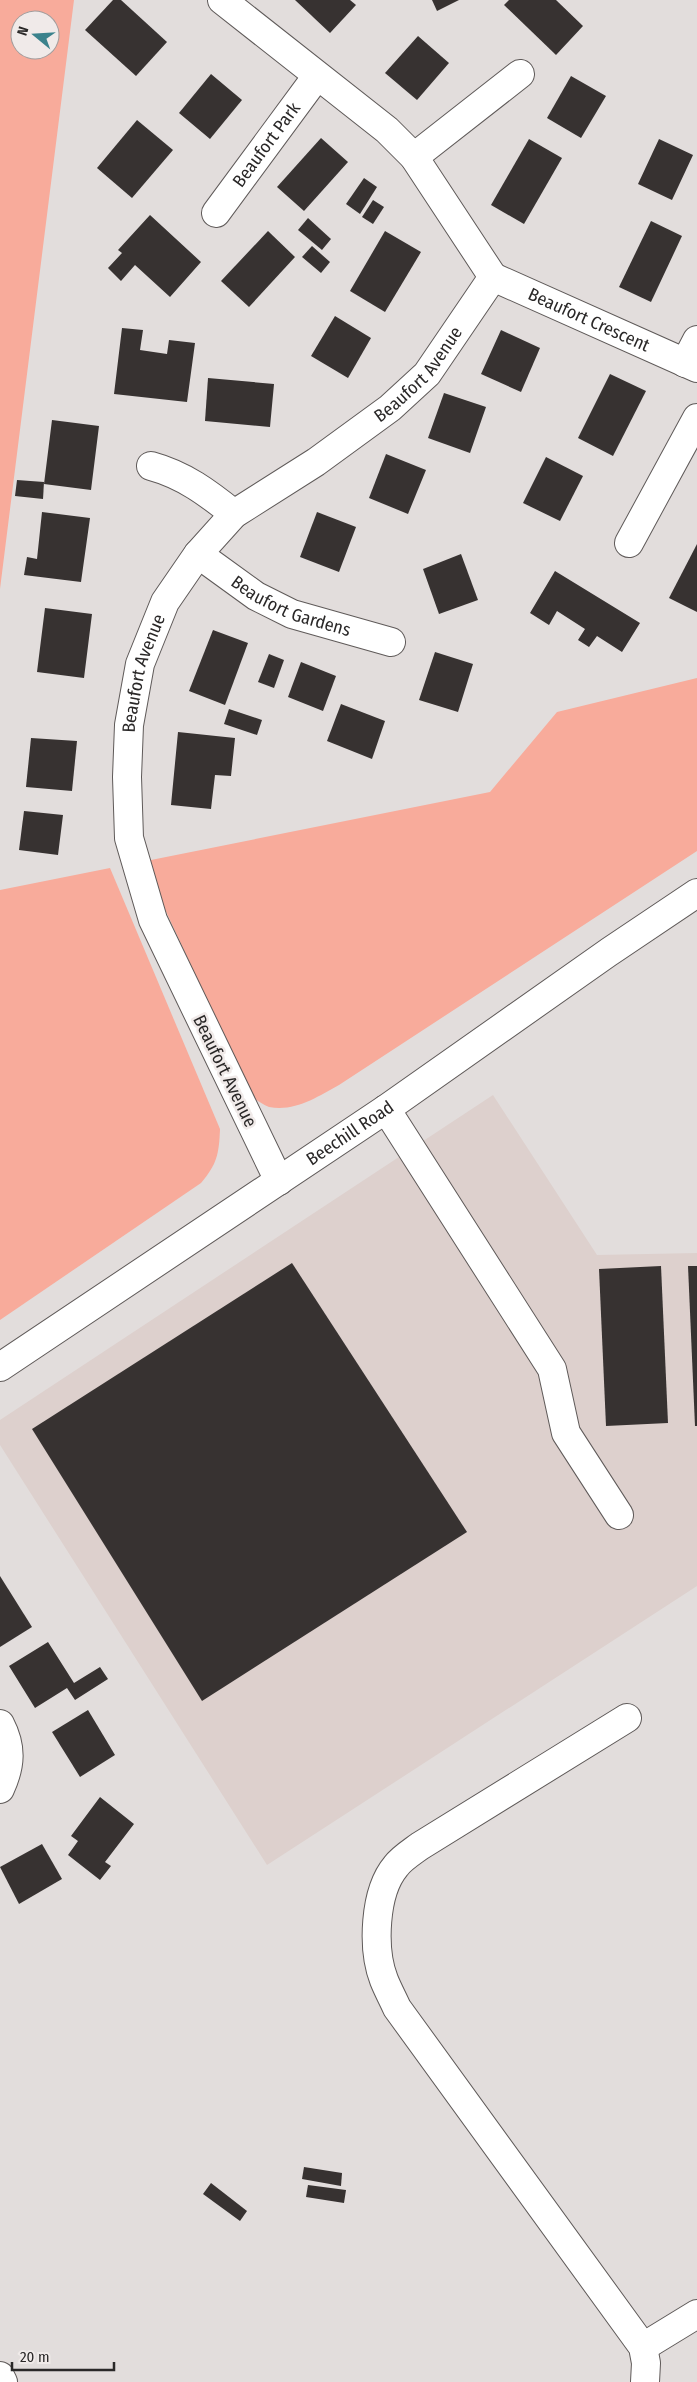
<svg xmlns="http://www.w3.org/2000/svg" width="697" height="2382" font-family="'Fira Sans Condensed',sans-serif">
	<rect width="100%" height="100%" fill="#e2dddc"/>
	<path fill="#ddd0cd" d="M493,1095L597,1255L697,1253V1586L267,1865L0,1445V1420Z"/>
	<g fill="#f8ab9b" fill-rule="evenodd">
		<path d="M0,0H74L0,589ZM20,20H50V50H20Z"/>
		<path d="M697,678V851L339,1085C317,1097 295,1112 269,1107C263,1105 257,1100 252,1097L163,905L146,861L490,792L557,712Z"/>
		<path d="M110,868L220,1129C219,1154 217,1164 201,1183L0,1320V890Z"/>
	</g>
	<g fill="#373231">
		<path d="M113,0H121L167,42L136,76L85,30Z"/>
		<path d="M295,0H350L356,5L330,33Z"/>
		<path d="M432,0H459L437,11Z"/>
		<path d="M509,0H556L583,26L556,55L504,5Z"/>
		<path d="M418,36L449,63L417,100L385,73Z"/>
		<path d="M211,74L242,100L210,139L179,113Z"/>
		<path d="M571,76L606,96L581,138L547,118Z"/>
		<path d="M137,120L173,150L132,198L97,168Z"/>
		<path d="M321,138L348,162L304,211L277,187Z"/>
		<path d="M529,139L562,158L524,224L491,205Z"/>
		<path d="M659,139L693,155L672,200L638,184Z"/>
		<path d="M364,178L377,187L360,214L346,204Z"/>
		<path d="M373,200L384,207L373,224L362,217Z"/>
		<path d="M150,215L201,262L170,297L135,265L121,281L108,268L122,253L118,250Z"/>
		<path d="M308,218L331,239L322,250L298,230Z"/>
		<path d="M651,221L682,236L651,302L619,287Z"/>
		<path d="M268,231L295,257L249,307L221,281Z"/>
		<path d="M385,231L421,252L385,312L350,291Z"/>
		<path d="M312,246L330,262L321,273L302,257Z"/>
		<path d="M335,316L371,338L348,378L311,356Z"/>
		<path d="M122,328L143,330L140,350L167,354L169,340L195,343L187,402L114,394Z"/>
		<path d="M501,330L540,348L521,392L481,374Z"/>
		<path d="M610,374L646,391L613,456L578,438Z"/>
		<path d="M208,378L274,384L270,427L205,421Z"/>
		<path d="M444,393L486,407L470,453L428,438Z"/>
		<path d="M52,420L99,426L91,490L44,484Z"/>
		<path d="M386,454L426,470L408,514L369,498Z"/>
		<path d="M546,457L583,476L560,521L523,503Z"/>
		<path d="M17,480L44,482L43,499L15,496Z"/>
		<path d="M42,512L90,518L81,582L24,575L27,557L37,559Z"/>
		<path d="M317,512L356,527L339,572L300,557Z"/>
		<path d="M697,544V612L669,598Z"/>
		<path d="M461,554L478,600L439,614L423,569Z"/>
		<path d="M555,571L640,623L622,652L597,636L589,647L578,640L585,629L557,611L549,625L530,613Z"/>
		<path d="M45,608L92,614L84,678L37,672Z"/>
		<path d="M213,630L248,643L225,705L189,691Z"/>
		<path d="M435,652L473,664L458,712L419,700Z"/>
		<path d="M269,654L284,660L274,688L258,682Z"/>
		<path d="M301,662L336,676L323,711L288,697Z"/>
		<path d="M341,704L385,721L372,759L327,741Z"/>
		<path d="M229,709L262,720L257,735L224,724Z"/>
		<path d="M178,732L235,738L231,776L215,775L211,809L171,805Z"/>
		<path d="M31,738L77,741L72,791L26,787Z"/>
		<path d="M24,811L63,815L58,855L19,850Z"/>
		<path d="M292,1263L467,1532L202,1701L32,1429Z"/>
		<path d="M661,1266L668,1423L606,1426L599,1269Z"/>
		<path d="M688,1266H697V1426H695Z"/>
		<path d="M0,1576L32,1627L0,1647Z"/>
		<path d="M48,1642L74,1683L100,1667L108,1679L75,1700L67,1688L35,1708L9,1666Z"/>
		<path d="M88,1710L115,1755L80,1777L52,1732Z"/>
		<path d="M100,1797L134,1824L105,1862L111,1866L100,1880L68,1855L78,1841L71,1836Z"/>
		<path d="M42,1844L62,1879L19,1904L0,1867Z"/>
		<path d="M304,2167L342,2173L341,2186L302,2179Z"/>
		<path d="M211,2183L247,2211L240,2221L203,2194Z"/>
		<path d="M308,2185L346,2190L344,2203L306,2197Z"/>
	</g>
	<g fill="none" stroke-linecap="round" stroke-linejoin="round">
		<g stroke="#5f5a59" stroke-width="30">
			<g id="minor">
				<path d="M222,0L387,130L414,157L493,277"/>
				<path d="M414,157L520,74"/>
				<path id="s1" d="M216,213L317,76"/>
				<path id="s2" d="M493,277L697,368"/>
				<path d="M685,363L697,340"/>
				<path d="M151,466C184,475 208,493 234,514"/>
				<path d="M629,543L697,418"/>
				<path id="s3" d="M198,554L256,596L292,614L391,642"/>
				<path d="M386,1109L552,1369L566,1433L619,1515"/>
				<path id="s4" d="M279,1181L153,920L129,838L127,777L129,725L140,664L165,602L198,554L234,514L316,462L390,408L427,374L493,277"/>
				<path id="s5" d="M0,1367L386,1109L609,952L697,893"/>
				<path d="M627,1718L420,1846C412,1852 402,1858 396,1866C374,1892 372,1949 384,1980C388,1990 393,1999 397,2008L643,2347L646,2363L645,2382"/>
				<path d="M0,1724C12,1747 11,1765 0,1789"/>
				<path d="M643,2347L697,2314"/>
				<path d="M0,2376L3,2382"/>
			</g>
		</g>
		<use href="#minor" stroke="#fff" stroke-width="28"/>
	</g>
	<g text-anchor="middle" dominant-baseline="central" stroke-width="5" stroke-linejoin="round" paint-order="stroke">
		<g font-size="18" fill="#2a2828" stroke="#f0eae9">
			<text stroke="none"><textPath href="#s1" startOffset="85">Beaufort Park</textPath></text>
			<text stroke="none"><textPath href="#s2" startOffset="105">Beaufort Crescent</textPath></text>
			<text stroke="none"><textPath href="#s4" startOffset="962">Beaufort Avenue</textPath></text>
			<text stroke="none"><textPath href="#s3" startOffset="108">Beaufort Gardens</textPath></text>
			<text stroke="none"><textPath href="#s4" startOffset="542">Beaufort Avenue</textPath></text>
			<text transform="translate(225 1071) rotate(64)">Beaufort Avenue</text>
			<text stroke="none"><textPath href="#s5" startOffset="421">Beechill Road</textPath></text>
		</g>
	</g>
	<g transform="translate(35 35) rotate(288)"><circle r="24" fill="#f0eae9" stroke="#a19c9c"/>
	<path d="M0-4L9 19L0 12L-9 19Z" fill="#3b828c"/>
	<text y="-8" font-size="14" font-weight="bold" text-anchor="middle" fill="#2a2828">N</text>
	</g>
	<path d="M12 2362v8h102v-8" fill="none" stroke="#2a2828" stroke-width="2.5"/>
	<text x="20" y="2362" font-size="15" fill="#2a2828" stroke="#f0eae9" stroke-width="4" paint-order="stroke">20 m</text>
</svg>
